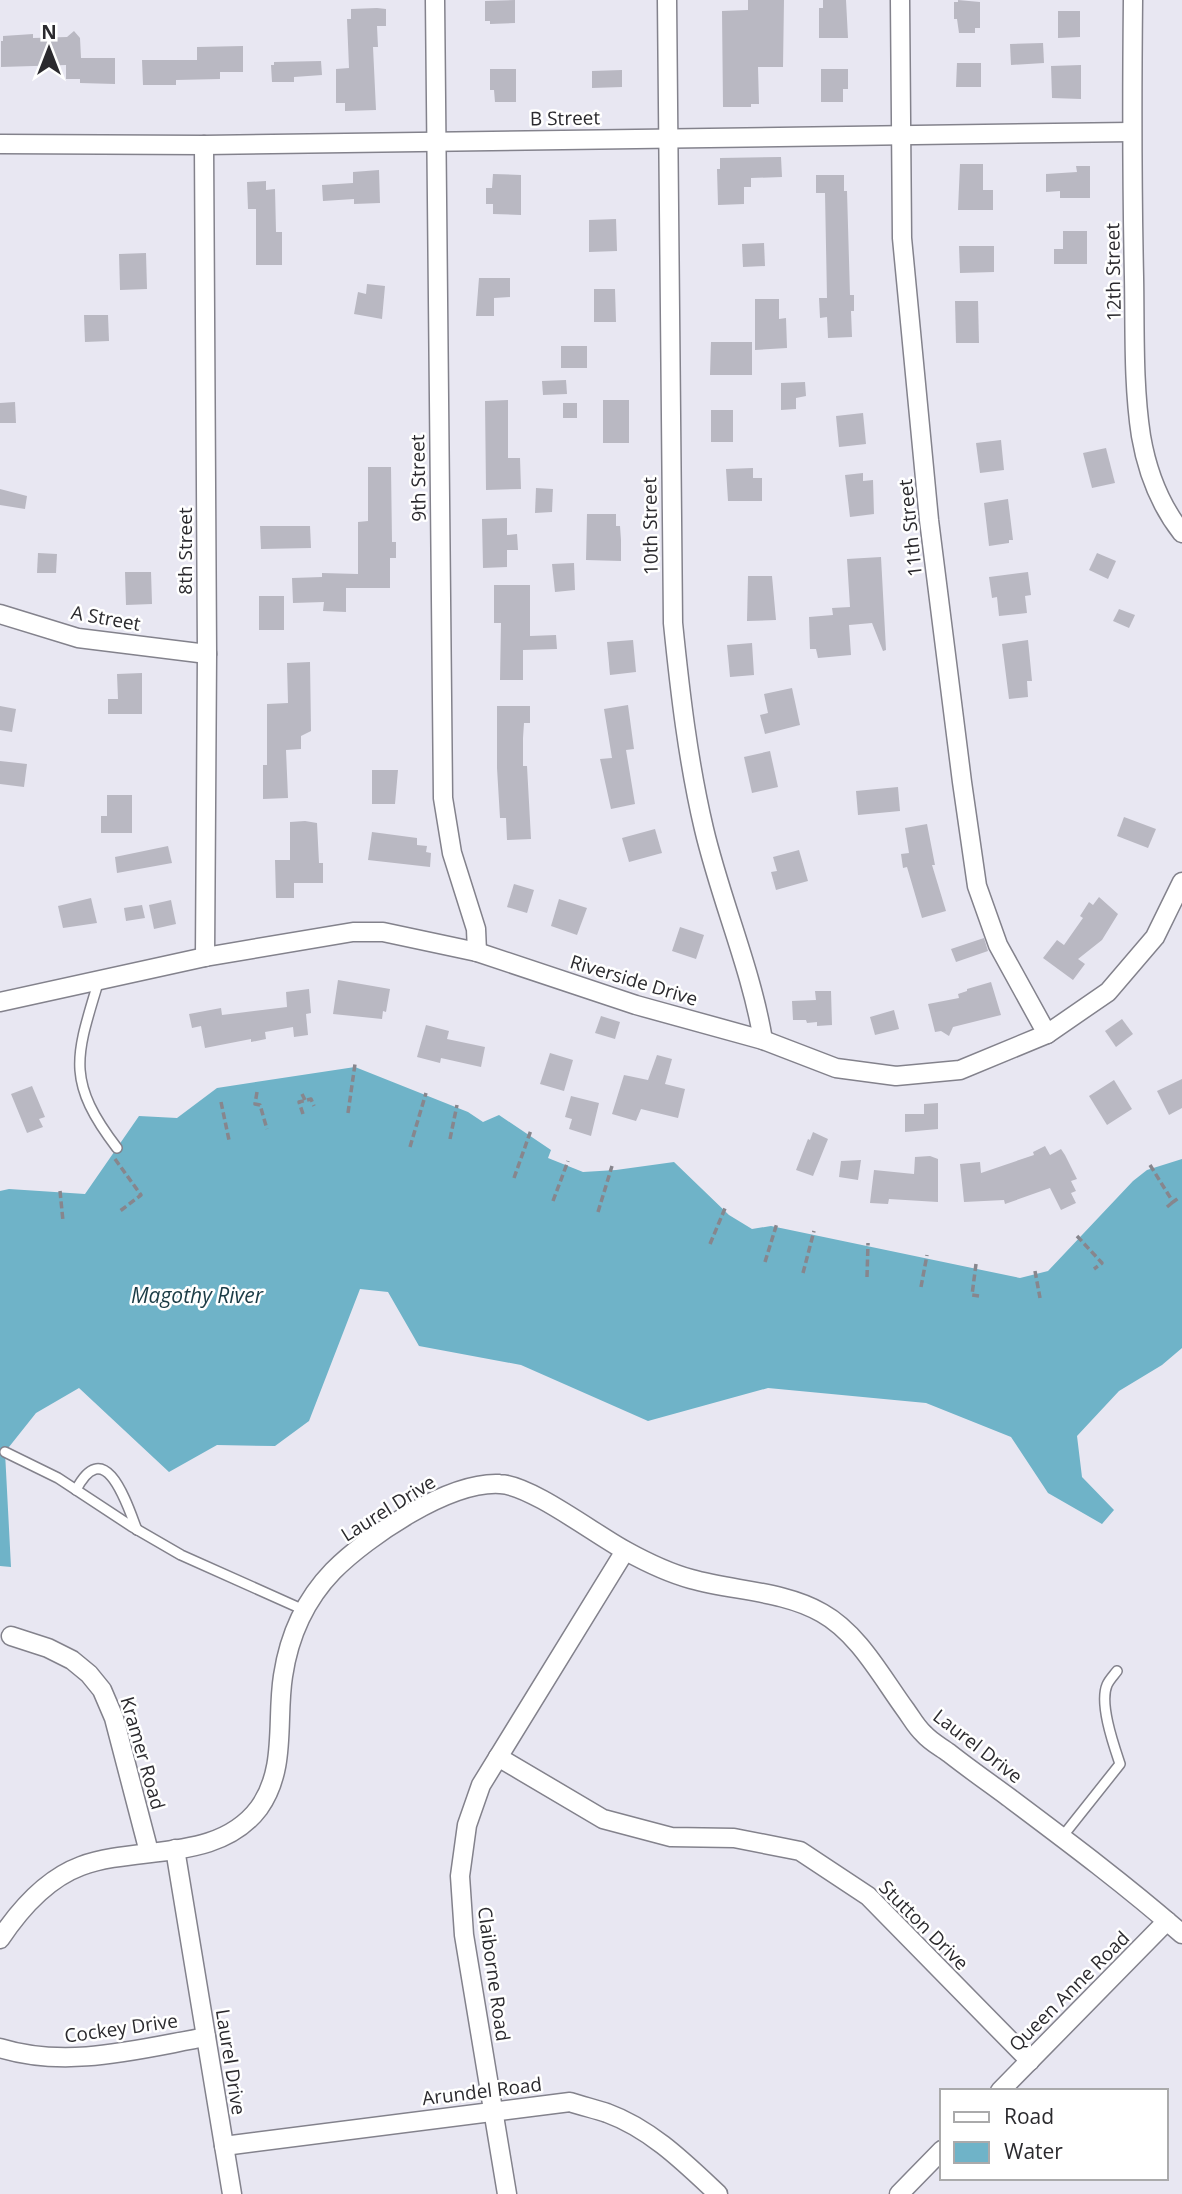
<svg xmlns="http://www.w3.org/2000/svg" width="1182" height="2194" font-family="'Open Sans',sans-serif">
	<rect width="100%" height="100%" fill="#e8e7f2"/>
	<path fill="#6fb3c8" d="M355,1067L468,1112L483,1122L499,1115L551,1150L548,1158L583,1172L616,1170L674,1162L729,1215L752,1229L771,1226L1020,1278L1048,1271L1133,1181L1147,1170L1182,1159V1348L1162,1365L1119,1391L1077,1436L1082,1477L1114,1510L1102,1524L1048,1493L1011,1437L926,1403L768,1388L648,1421L521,1365L419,1346L388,1292L360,1289L309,1421L275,1446L217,1445L169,1472L79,1388L36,1413L5,1452L11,1567L0,1566V1191L9,1189L85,1194L139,1116L177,1118L217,1088Z"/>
	<g fill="#b9b8c2">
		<path d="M515,0V23L490,24V21H485V1Z"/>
		<path d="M748,0H784L783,67H758L759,104H751V107H723L722,11L748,10Z"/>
		<path d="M823,0H846L848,38H819V8H823Z"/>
		<path d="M958,0L980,2V28H975V33H959L957,19H954V2H958Z"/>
		<path d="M377,8L386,9V26H377L378,47H373L376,110L345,111V103H336V69L349,68L347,19H351V9Z"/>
		<path d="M1058,11H1080V37L1058,38Z"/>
		<path d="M74,31L80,38L81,58H115V84L80,83V79H66V65L1,67V41H3V36L33,34V38L67,37Z"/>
		<path d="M1043,43L1044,63L1011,65L1010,44Z"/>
		<path d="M243,46V72H220V79L176,80V85H143L142,60H197V47Z"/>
		<path d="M321,61L322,75L294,77V82H272L271,65H274V62Z"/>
		<path d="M957,63H981V87H956Z"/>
		<path d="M1081,65V99L1052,98L1051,66Z"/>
		<path d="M490,69H516V102H495L494,90H490Z"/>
		<path d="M821,69H848V89H843V102H821Z"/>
		<path d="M622,70V87L592,88V71Z"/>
		<path d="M781,157L782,177L751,178V187H744V204L718,205L717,169H720V158Z"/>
		<path d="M960,164H983V190H993V210H958Z"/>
		<path d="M1076,166H1090V198H1060V191L1046,192V174L1077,172Z"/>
		<path d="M379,170L380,203L354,204V199L323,201L322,185L353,183V172Z"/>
		<path d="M493,174L521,175V215L493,214V204H486V188H492Z"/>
		<path d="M816,175H844V191H847L850,295H854V311H851L852,337L828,338L827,317L820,318L819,298H827L825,193H816Z"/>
		<path d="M266,181V190L275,189L276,232H282V265H256V209H248L247,182Z"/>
		<path d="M616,219L617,251L589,252V220Z"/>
		<path d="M1063,231H1087V264H1054V249H1063Z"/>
		<path d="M764,243L765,266L743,267L742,244Z"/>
		<path d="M959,246H994V272L960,273Z"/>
		<path d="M146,253L147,289L120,290L119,254Z"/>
		<path d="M479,278H510V297L494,298V316H476Z"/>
		<path d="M367,284L385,286L382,319L354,314L358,292L366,294Z"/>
		<path d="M594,289H615L616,322H594Z"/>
		<path d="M755,299H779V319L786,318L787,348L755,350Z"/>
		<path d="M955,301H978L979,343H956Z"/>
		<path d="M84,315H108L109,341L85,342Z"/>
		<path d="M711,342H752V375H710Z"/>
		<rect x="561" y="346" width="26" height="22"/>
		<path d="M566,380L567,394L543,395L542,381Z"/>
		<path d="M805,382L806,396L796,398V409L781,410V383Z"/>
		<path d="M508,400V458H520L521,489L486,490L485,401Z"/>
		<rect x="603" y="400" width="26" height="43"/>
		<path d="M15,402L16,423H0V403Z"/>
		<rect x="563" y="403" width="14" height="15"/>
		<rect x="711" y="410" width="22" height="32"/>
		<path d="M863,413L866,444L839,447L836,416Z"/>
		<path d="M1001,440L1004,470L980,473L976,443Z"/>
		<path d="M1106,448L1115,483L1092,488L1083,453Z"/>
		<path d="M368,467H391L392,542H396V558H390V588H346V612L323,611L324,602L293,603L292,578L322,577V573L358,574V522L368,521Z"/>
		<path d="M753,468V478H762V501H728L726,469Z"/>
		<path d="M863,473V481L873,480L874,514L850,517L845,475Z"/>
		<path d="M536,488L553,489L552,512L535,513Z"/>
		<path d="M0,489L27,496L25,509L0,505Z"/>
		<path d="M1008,499L1013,540H1009V543L989,546L984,503Z"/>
		<path d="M587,514H616V526H620L621,540V561L586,560Z"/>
		<path d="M507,518V535L517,534L518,550H507V567L483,568L482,519Z"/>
		<path d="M260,526H310L311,548L261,549Z"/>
		<path d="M38,553L57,554L56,573H37Z"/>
		<path d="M1097,553L1116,561L1108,579L1089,570Z"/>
		<path d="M881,557L886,650L883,651L872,623L849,625L851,655L818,658L816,649H810L809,617L833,615L832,608L850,607L847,559Z"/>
		<path d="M574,563L575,590L555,592L552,564Z"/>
		<path d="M125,572H151L152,604L126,605Z"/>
		<path d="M1028,572L1031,595L1025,596L1027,613L999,616L997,597L992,598L989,577Z"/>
		<path d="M748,576H772L776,620L747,621Z"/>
		<path d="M494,585H530V636L556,635L557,649L523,650V680H500L501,623H494Z"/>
		<rect x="259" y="596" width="25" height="34"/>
		<path d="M1119,609L1135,615L1129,628L1113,621Z"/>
		<path d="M633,640L636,672L610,675L607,642Z"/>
		<path d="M1028,640L1032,681H1027L1028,697L1009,699L1002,644Z"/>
		<path d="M752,643L754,675L730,677L727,645Z"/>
		<path d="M310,662L311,731L301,736V749L286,750L288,798L263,799V765H267V704L288,703L287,663Z"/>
		<path d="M142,673V714H108V699H118L117,674Z"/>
		<path d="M792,688L800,725L765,734L760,715L768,713L764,694Z"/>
		<path d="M628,705L634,749L626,750L635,804L611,809L600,759L612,758L604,709Z"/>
		<path d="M0,706L16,709L12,732L0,730Z"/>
		<path d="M497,706H530V723H524L523,738V766H527L531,839L507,840L506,818H500L497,768Z"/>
		<path d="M770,751L778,787L752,793L744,757Z"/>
		<path d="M0,761L27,764L24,787L0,784Z"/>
		<path d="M372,770H398L395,804H372Z"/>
		<path d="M898,787L900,811L858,815L856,791Z"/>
		<path d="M107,795H132V833H101V816H107Z"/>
		<path d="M1124,817L1156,829L1148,848L1117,836Z"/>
		<path d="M305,821L317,823L319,863H323V883H294V898H276L275,860H290V822Z"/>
		<path d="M927,824L935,865H932L946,911L922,918L907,867L903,868L901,854L909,853L905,828Z"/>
		<path d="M655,829L662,853L629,862L622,838Z"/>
		<path d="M372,832L417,838V845L427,846L426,852L431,853L430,867L368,860Z"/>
		<path d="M168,846L172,863L117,873L115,857Z"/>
		<path d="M799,850L808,881L776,890L771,872L777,871L773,857Z"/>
		<path d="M514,884L534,890L527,913L507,907Z"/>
		<path d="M1099,897L1118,914L1102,940L1078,959L1085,964L1073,980L1043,958L1057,940L1064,945L1083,918L1080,916L1089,902L1093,905Z"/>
		<path d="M91,898L97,923L63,928L58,906Z"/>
		<path d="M559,899L587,908L577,935L551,926Z"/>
		<path d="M171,900L176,924L154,929L149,905Z"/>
		<path d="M142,905L145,918L126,921L124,908Z"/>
		<path d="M680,927L704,935L696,959L672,951Z"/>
		<path d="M984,938L988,951L956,962L951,949Z"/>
		<path d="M338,980L390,989L386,1012L383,1011L382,1019L333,1014Z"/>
		<path d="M991,982L1001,1015L953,1027L949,1036L941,1031L935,1032L928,1004L959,998L958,994L967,991V989Z"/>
		<path d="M309,989L311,1013L306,1014L308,1035L294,1037L293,1027L265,1032L266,1039L251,1042V1039L205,1048L201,1026L192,1028L189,1014L221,1008L222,1015L287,1007L286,992Z"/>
		<path d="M815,991H831L832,1025L817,1026V1022L807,1023L806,1020H793L792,1001L816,1000Z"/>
		<path d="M894,1010L899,1029L875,1035L870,1017Z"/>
		<path d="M601,1016L620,1022L615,1039L595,1033Z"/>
		<path d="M1122,1019L1133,1034L1116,1047L1105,1031Z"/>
		<path d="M426,1025L449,1031L447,1039L485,1047L481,1067L441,1058L440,1063L417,1057Z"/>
		<path d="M550,1053L573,1060L564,1091L540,1084Z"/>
		<path d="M657,1055L672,1059L665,1084L685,1089L678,1118L641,1109L636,1121L612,1114L624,1075L648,1080Z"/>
		<path d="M1182,1079V1108L1169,1115L1157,1091Z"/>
		<path d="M1114,1080L1132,1109L1107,1125L1089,1096Z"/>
		<path d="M32,1086L45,1117L39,1119L43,1127L27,1133L11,1094Z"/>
		<path d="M571,1096L599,1103L591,1136L569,1129L572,1119L565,1117Z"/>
		<path d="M938,1103V1129L905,1132V1114H924V1104Z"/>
		<path d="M813,1132L828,1139L813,1176L796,1170L808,1139L810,1140Z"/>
		<path d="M1045,1146L1050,1155L1061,1149L1065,1155L1077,1179L1071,1181L1076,1191L1071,1193L1076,1203L1061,1210L1050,1188L1005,1204L1004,1200L964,1202L960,1164L980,1162L981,1173L1034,1155L1033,1152Z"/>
		<path d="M930,1156L938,1159V1202L889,1199L888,1204L870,1203L874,1170L914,1174L915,1157Z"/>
		<path d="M861,1160L858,1180L839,1177L841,1161Z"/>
	</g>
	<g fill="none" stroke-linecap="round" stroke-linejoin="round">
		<g stroke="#83828c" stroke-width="12">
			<g id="lane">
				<path d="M99,980C76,1056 65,1080 117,1148"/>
				<path d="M5,1452L58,1478L131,1526L181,1555L304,1610"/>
				<path d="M76,1490C105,1434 127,1504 137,1530"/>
				<path d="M1062,1837L1120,1764C1114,1746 1099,1704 1107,1685C1109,1680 1114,1675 1117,1671"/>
			</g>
		</g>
		<g stroke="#83828c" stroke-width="21">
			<g id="street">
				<path d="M435,0L443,798L452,853L476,929L477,952"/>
				<path d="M667,0L673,623C680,692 688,761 704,829C721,901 751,968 763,1040"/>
				<path d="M900,0L902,238L929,520L962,782L977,886L998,945L1047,1034"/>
				<path d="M1133,0C1132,92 1132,184 1134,277C1135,329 1133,384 1141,436C1147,471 1160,505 1182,533"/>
				<path d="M0,144L204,145L1131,132"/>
				<path d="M204,145L207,654L205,957"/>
				<path d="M0,614L78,638L207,654"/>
				<path d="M0,1002L205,957L353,932H383L477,952L636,1005L763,1040L836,1068L896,1076L960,1070L1047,1034L1108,992L1155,937L1182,882"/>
				<path d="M11,1636L48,1648L72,1660L89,1674L102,1690L114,1718L149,1852"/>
				<path d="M498,1757L603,1819L671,1837L734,1838L800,1851L868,1896L1030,2061"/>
				<path d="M175,1849L232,2194"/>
				<path d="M0,1939C20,1909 46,1879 81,1866C138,1845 218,1863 259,1808C287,1769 276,1720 283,1676C289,1636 305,1600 333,1571C368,1536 449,1481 500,1484C531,1485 596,1535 626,1551C646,1562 669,1573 691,1579C734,1591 784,1591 822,1613C858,1633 881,1676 905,1709C911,1717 916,1727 924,1734C931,1742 941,1747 949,1753C968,1768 988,1782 1007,1796C1067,1841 1126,1885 1182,1934"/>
				<path d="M0,2048C68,2069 138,2049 206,2037"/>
				<path d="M1000,2091L1167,1921"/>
				<path d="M224,2146L570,2102C582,2106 595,2109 607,2113C651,2129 685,2163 718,2194"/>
				<path d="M507,2194L464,1935L460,1876L467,1825L481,1785L625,1551"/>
				<path d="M899,2194L942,2150"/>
			</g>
		</g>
		<g stroke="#87868d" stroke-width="3.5" stroke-dasharray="7 3.5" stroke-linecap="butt">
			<path d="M257,1092L255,1104L260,1105L267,1129"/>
			<path d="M302,1094L305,1100"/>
			<path d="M221,1102L229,1140"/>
			<path d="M348,1113L355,1064"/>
			<path d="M303,1114L299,1102L311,1099L314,1106"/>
			<path d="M450,1139L457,1105"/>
			<path d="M410,1147L426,1093"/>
			<path d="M115,1159L141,1195L120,1211"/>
			<path d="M1150,1165L1173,1202L1180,1197"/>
			<path d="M514,1178L531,1130"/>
			<path d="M60,1191L63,1221"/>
			<path d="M553,1201L568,1161"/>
			<path d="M1167,1207L1173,1202"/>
			<path d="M598,1212L612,1166"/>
			<path d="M1077,1236L1102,1263L1094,1269"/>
			<path d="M710,1244L726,1206"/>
			<path d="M765,1262L777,1223"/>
			<path d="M976,1264L972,1295L979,1296"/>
			<path d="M1035,1271L1040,1298"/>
			<path d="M803,1273L814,1231"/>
			<path d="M867,1277L868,1243"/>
			<path d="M921,1287L927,1255"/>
		</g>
		<use href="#lane" stroke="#fff" stroke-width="9"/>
		<use href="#street" stroke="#fff" stroke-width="18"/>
	</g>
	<g text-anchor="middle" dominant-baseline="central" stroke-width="5" stroke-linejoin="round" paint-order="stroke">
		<g font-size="19" fill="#2b2a2e" stroke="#fff">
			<text transform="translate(565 118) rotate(-1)">B Street</text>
			<text transform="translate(1113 272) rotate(-91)">12th Street</text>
			<text transform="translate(418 478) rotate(-91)">9th Street</text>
			<text transform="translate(650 526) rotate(-91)">10th Street</text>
			<text transform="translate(910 528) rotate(-96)">11th Street</text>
			<text transform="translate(185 551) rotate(-90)">8th Street</text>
			<text transform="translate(106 618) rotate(10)">A Street</text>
			<text transform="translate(634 980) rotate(17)">Riverside Drive</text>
			<text transform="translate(388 1508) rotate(-32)">Laurel Drive</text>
			<text transform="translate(978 1746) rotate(38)">Laurel Drive</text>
			<text transform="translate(143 1753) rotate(74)">Kramer Road</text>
			<text transform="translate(924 1925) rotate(45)">Stutton Drive</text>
			<text transform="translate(494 1974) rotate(82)">Claiborne Road</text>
			<text transform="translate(1069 1991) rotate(-45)">Queen Anne Road</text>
			<text transform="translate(121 2028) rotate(-8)">Cockey Drive</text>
			<text transform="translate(231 2062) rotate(81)">Laurel Drive</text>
			<text transform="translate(482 2091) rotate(-7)">Arundel Road</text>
		</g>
		<g font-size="21" font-style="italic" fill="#1b3c46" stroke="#fff">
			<text x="197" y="1295">Magothy River</text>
		</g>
	</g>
	<rect x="940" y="2089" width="228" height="91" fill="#ffffff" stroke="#aaaaab" stroke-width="2"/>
	<rect x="954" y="2112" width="35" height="10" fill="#ffffff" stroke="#aaaaab" stroke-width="2"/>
	<text x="1004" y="2124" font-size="21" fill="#2b2a2e">Road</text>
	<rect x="954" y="2142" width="35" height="21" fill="#6fb3c8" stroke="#aaaaab" stroke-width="2"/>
	<text x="1004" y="2159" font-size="21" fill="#2b2a2e">Water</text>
	<g transform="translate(49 49)" stroke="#ffffff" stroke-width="5" paint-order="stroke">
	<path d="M0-5L12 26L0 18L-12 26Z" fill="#2b2a2e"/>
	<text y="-10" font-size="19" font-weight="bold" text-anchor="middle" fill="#2b2a2e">N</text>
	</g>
</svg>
